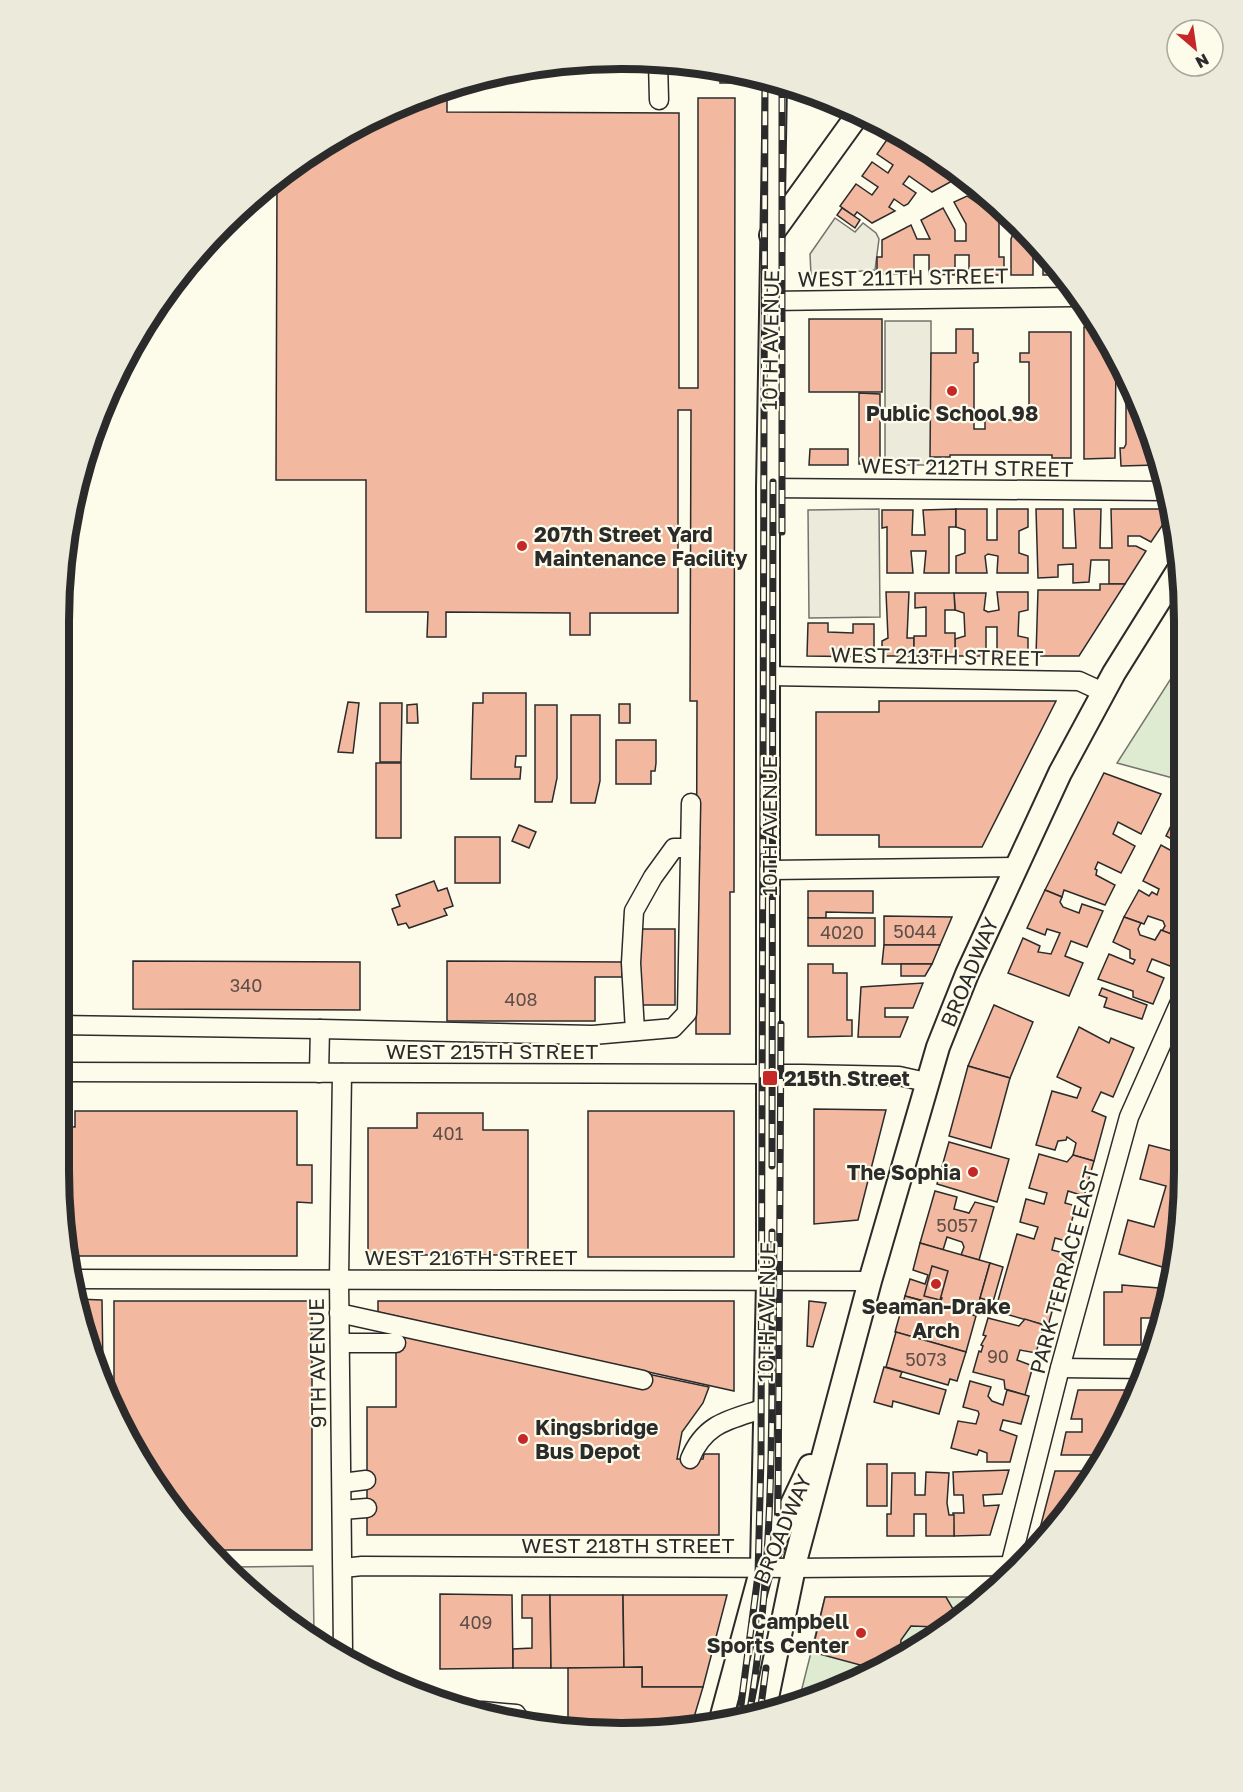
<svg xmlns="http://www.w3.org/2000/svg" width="1243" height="1792" font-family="'Golos Text',sans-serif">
	<rect width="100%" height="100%" fill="#fdfbea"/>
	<g fill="#deebd1" stroke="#74746e" stroke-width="1.5">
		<path d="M1184,658V781L1117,763Z"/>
		<path d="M825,1597H980L871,1675L799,1700Z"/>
	</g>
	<g fill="#eceadb" stroke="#74746e" stroke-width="1.5">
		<path d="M835,218L855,232L863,223L876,233L879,239L875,270L811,275L810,254Z"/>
		<rect x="885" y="321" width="46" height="144"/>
		<path d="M879,509L880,617L809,618L808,510Z"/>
		<path d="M313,1566L314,1634L251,1594L227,1567Z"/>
	</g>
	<g fill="#f2b8a0" stroke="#2b2b2b" stroke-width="1.5">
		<path d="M720,68L731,69V83H720Z"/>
		<path d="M447,89V112L679,113V388H698V98H735L734,892H730V1034H696L697,701H690L691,410H678V613H590V635H570V613L446,612V637H427L428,612H366V480H276L277,180L309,153L406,101Z"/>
		<path d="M893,131L907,140L905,144L907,147L954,180L932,192L909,176L903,184L916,193L908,204L904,206L894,199L889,207L895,211L872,223L857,212L854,216L840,206L856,184L872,195L878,187L862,176L872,162L888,173L893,165L877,154Z"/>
		<path d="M967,196L999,218V257H1004V275H969V255H955V275L929,274V255H914V274H877V257H882V240L911,225L917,239H930L921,220L943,208L955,230V241H966V224L954,202Z"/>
		<path d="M842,208L860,220L855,228L837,215Z"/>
		<path d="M1017,224L1023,228L1057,275H1043V258L1037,252L1033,253V275H1011V239Z"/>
		<rect x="809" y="319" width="73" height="73"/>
		<path d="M1084,327H1094L1116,358L1115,458L1084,459Z"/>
		<path d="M956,329H973V353H978V362L974,363V429H985V420H1029V362H1020V353H1029V332H1071V458H1052V455H950V457H930L931,353H956Z"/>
		<path d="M859,393L880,394V464H859Z"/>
		<path d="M1126,403H1137L1156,465L1121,466L1120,448H1124L1126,444Z"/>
		<path d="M810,449H848V465H809Z"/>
		<path d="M956,509V527H949V573H924L926,551H911L913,573H887V527L882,528V510H913L912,535H925L923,510Z"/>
		<path d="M956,509H987V540H997V509H1028V527L1019,531V553L1028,556V573H997L998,556L988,554L985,556L987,573H956V556L965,553V530L956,527Z"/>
		<path d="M1036,509H1063V548H1076L1074,509H1101L1100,548H1112L1111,509H1166L1170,514L1151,542L1140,536H1128V546H1136L1146,551L1125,584H1109V560H1091L1089,582L1073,583V564L1058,565V577L1038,578Z"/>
		<path d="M1100,584H1125L1079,656H1036L1038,590H1100Z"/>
		<path d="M886,592H909L907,638H914V656H882V641L888,638Z"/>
		<path d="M997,592H1028V610L1019,612L1018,636L1028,638V656H997V627H986V656H955V639L965,636L964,613L955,610L954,593H986L984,610L988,612L999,610Z"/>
		<path d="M915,593H954L955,610H945V633H955V656H914V636H926V607L915,608Z"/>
		<path d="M808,623H828V632L853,633V624H874V657L807,656Z"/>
		<path d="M483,693H526V756H516L515,767H521L520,779H471L473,703H483Z"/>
		<path d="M879,701H1056L982,847H879V835H816V712H879Z"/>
		<path d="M348,702L359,703L353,753L338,752Z"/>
		<path d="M380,703H402L401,762H380Z"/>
		<path d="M417,704L418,723H407V705Z"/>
		<rect x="619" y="704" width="11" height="19"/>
		<path d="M535,705H557V778L552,802H535Z"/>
		<path d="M571,715H600V781L595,803H571Z"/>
		<path d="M616,740H656V763L655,771H651V784H616Z"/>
		<rect x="376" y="763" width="25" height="75"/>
		<path d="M1104,773L1161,794L1141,834L1118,822L1113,834L1135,846L1121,873L1098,862L1095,869L1097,870L1096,875L1115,885L1105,905L1064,890L1062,897L1045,890Z"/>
		<path d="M1183,801L1184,887L1179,884L1172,896L1184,903L1182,938L1162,931L1165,926L1163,921L1148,916L1144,924L1124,917L1139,890L1149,896L1152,892L1157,895L1159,889L1143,881L1161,845L1179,855L1181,844L1166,836Z"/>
		<path d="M519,825L536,832L529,848L512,841Z"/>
		<rect x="455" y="837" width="45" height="46"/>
		<path d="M434,881L438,891L447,888L453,906L444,909L447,915L409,928L406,923L398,925L392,909L400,906L396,895Z"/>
		<path d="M1045,890L1062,897L1060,902L1063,907L1079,913L1082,904L1103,911L1087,947L1071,941L1065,956L1083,963L1069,996L1008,973L1023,938L1040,946L1038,952L1051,954L1060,933L1047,929L1045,935L1027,928Z"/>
		<path d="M808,891H873V913L826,912V918H808Z"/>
		<path d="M884,916L952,917L940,945H884Z"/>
		<path d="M1124,917L1141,923L1138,929L1140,935L1155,940L1161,930L1182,938L1170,966L1152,959L1147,971L1164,978L1153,1004L1133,997V991L1098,979L1109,954L1133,964L1135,960L1130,958V950L1113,942Z"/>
		<rect x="808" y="918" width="67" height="28"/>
		<path d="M637,929H675V1005H638Z"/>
		<path d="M884,945H940L932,964H882Z"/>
		<path d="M133,961L360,962V1010L133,1009Z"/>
		<path d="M447,961L622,962V977H595V1021H447Z"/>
		<path d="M808,964H833V973H847V1020H852V1036L808,1037Z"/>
		<path d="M901,964H932L925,976H901Z"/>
		<path d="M923,983L913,1008H885V1017H908L900,1037H858L861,987Z"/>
		<path d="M1102,988L1147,1005L1142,1019L1104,1007L1107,998L1099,995Z"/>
		<path d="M994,1005L1033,1022L1010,1078L968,1066Z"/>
		<path d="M1079,1027L1109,1043L1111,1038L1134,1048L1113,1097L1101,1092L1092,1111L1106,1117L1094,1161L1073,1155L1076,1143L1067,1137L1066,1140L1058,1141L1055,1150L1036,1145L1052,1091L1077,1098L1081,1088L1057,1077Z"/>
		<path d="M968,1066L1010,1078L991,1148L949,1136Z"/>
		<path d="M1184,1087V1123L1173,1119Z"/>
		<path d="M814,1109L886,1110L858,1220L814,1224Z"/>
		<path d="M75,1111H297V1165H312V1203L297,1202V1256H75V1240H68L58,1171V1126L75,1127Z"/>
		<rect x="588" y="1111" width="146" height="146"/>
		<path d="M417,1113H483V1130H528V1255H368V1128H417Z"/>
		<path d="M949,1142L1009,1159L997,1202L937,1184Z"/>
		<path d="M1149,1145L1184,1154L1176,1252H1174L1169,1269L1119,1254L1128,1220L1154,1227L1166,1186L1140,1179Z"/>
		<path d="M1039,1154L1067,1162L1073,1155L1094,1161L1084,1196L1068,1191L1065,1203L1076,1206L1066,1241L1055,1238L1052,1250L1068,1254L1048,1326L995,1311L1017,1234L1034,1239L1038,1227L1020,1222L1026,1199L1044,1204L1047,1193L1029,1188Z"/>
		<path d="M935,1191L957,1197L954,1209L969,1213L975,1202L994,1207L979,1260L961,1255L964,1247L962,1242L947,1237L943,1250L920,1243Z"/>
		<path d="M920,1243L990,1263L975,1316L939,1306L942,1298L938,1297L936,1304L905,1296L910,1279L925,1284L928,1275L913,1270Z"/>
		<path d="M990,1263L1003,1267L993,1302L980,1298Z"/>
		<path d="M932,1266L948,1271L940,1300L924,1296Z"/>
		<path d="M1122,1285L1171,1289L1162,1318H1141V1345H1104V1292H1122Z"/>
		<path d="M905,1296L976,1316L966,1352L895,1332Z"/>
		<path d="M76,1299L102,1300L103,1371L78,1317Z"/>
		<path d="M114,1301H312V1550H212L153,1483L114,1397Z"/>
		<path d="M378,1301H734V1391L378,1312Z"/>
		<path d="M809,1301L826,1303L813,1347L807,1346Z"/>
		<path d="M988,1318L1019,1326L1025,1319L1044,1325L1036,1353L1020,1350L1017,1360L1033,1366L1025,1395L1005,1389L1004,1380L973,1372L979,1351L981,1352L983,1346L981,1345L986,1336L983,1335Z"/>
		<path d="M396,1332L643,1373L709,1387L703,1403L682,1432L677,1459H703L704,1454H719V1535H367V1407H396Z"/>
		<path d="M896,1332L966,1352L957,1381L950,1379L948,1385L886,1367Z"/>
		<path d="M884,1367L902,1372L900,1377L946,1390L939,1414L893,1401L892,1407L874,1402Z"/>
		<path d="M970,1381L991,1387L988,1396L992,1401L1003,1405L1007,1390L1029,1396L1021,1424L1003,1420L1000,1430L1017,1436L1010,1462H987V1453L979,1450L977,1455L951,1448L958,1421L976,1424L979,1414L978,1411L963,1407Z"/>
		<path d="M1078,1390H1131V1405L1127,1414H1118V1422H1113V1426H1117V1431L1107,1451H1097L1098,1455H1061L1066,1432H1082V1419H1071Z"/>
		<rect x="867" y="1464" width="20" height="42"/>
		<path d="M1009,1470L1002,1494L983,1495L984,1506L999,1505L990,1535L954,1536L953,1513H964L963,1495H954L953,1472Z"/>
		<path d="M1055,1471H1081V1494L1047,1536H1038Z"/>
		<path d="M926,1472L949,1473L947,1503L949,1515H954V1536H926V1514H914V1536H887V1514H891L892,1473H915V1495H925Z"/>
		<path d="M440,1594L512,1595L513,1668L440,1669Z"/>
		<path d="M522,1595H550L551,1668H513V1649L532,1648V1618H522Z"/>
		<path d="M550,1595H623L624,1668H551Z"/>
		<path d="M623,1595H727L703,1687H642V1667L624,1668Z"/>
		<path d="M825,1597H946L956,1614L938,1627L911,1626L901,1640L900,1654L881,1668L875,1669L812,1652Z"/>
		<path d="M642,1667V1687H703L692,1724L568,1728V1668Z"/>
	</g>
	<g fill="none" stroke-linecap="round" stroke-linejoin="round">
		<g stroke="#2b2b2b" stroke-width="21">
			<g id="minor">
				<path d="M658,62L659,100"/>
				<path d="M770,301L1072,297"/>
				<path d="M768,488L1167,491"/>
				<path d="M768,676L1079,681L1103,692"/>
				<path d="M770,870L1015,867"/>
				<path d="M58,1025L320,1029"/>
				<path d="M635,1031L631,963L634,911L653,877L674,848H690"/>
				<path d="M58,1072L803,1074L899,1076L926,1082"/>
				<path d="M319,1073L320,1029L593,1035L673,1028L687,1013L691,803"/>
				<path d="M342,1073L339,1279L343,1651"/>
				<path d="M73,1279L870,1281"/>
				<path d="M339,1313L643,1380"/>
				<path d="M340,1343H396"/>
				<path d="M1060,1368L1147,1369"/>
				<path d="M690,1459C705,1422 730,1420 765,1408"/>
				<path d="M342,1483L366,1480"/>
				<path d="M342,1510L367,1508"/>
				<path d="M1010,1566L1060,1368L1129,1117L1184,993"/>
				<path d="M343,1568L362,1566L793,1568L1021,1566"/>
				<path d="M482,1711L516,1714L521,1721"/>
			</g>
		</g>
		<g stroke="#2b2b2b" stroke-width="26">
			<g id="major">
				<path d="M771,235L859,113"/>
				<path d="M762,1568L768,1280V488L775,83"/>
				<path d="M764,1712L796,1558L870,1281L938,1047L967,974L1060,773L1114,673L1179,569"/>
				<path d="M720,1723L762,1568L810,1466"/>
			</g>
		</g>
		<use href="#minor" stroke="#fdfbea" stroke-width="18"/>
		<use href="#major" stroke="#fdfbea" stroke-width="22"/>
		<g stroke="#2b2b2b" stroke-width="7">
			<g id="rail">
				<path d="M782,532V85"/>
				<path d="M772,1166L773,482"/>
				<path d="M778,1513L781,1024"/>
				<path d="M760,1713L766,1668"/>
				<path d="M749,1716C776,1556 772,1393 772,1232"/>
				<path d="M739,1720L758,1575L761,1458L765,79"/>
			</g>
		</g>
		<use href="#rail" stroke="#fdfbea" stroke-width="4.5" stroke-dasharray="14" stroke-linecap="butt"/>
	</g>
	<g fill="#c62828" stroke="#fdfbea" stroke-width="2">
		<circle cx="952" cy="391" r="6"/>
		<circle cx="522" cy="546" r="6"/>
		<rect x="762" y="1070" width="16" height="16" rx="3"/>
		<circle cx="973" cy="1172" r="6"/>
		<circle cx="936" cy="1284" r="6"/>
		<circle cx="523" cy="1439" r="6"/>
		<circle cx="861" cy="1633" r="6"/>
	</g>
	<g text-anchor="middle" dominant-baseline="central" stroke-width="4.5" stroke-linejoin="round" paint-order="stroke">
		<g font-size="18" fill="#5d4e48">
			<text x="915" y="931">5044</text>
			<text x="842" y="932">4020</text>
			<text x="246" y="985">340</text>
			<text x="521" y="999">408</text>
			<text x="448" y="1133">401</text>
			<text x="957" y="1225">5057</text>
			<text x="998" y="1356">90</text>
			<text x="926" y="1359">5073</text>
			<text x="476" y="1622">409</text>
		</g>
		<g font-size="21" fill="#2b2b2b" stroke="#fdfbea">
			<text transform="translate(903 277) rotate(-1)">WEST 211TH STREET</text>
			<text transform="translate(770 340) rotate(-89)">10TH AVENUE</text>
			<text transform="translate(967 467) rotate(1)">WEST 212TH STREET</text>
			<text transform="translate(937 656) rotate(1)">WEST 213TH STREET</text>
			<text transform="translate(769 826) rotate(-90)">10TH AVENUE</text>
			<text transform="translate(969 972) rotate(-67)">BROADWAY</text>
			<text x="492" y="1051">WEST 215TH STREET</text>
			<text x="471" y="1257">WEST 216TH STREET</text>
			<text transform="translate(1064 1270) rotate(-75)">PARK TERRACE EAST</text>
			<text transform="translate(766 1312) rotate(-89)">10TH AVENUE</text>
			<text transform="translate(317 1363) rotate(-91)">9TH AVENUE</text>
			<text transform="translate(782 1529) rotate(-67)">BROADWAY</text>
			<text x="628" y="1545">WEST 218TH STREET</text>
		</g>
		<g font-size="21" font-weight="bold" fill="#2b2b2b" stroke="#fdfbea" text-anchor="start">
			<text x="952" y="413" text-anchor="middle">Public School 98</text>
			<text x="534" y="534">207th Street Yard<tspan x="534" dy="24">Maintenance Facility</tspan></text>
			<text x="784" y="1078">215th Street</text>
			<text x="961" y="1172" text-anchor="end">The Sophia</text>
			<text x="936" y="1306" text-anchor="middle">Seaman-Drake<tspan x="936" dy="24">Arch</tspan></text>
			<text x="535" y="1427">Kingsbridge<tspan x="535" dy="24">Bus Depot</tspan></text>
			<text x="849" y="1621" text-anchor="end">Campbell<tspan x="849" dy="24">Sports Center</tspan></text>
		</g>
	</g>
	<path d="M0 0H1243V1792H0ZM621 69H622A552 552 0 0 1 1174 621V1171A552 552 0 0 1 622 1723H621A552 552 0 0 1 69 1171V621A552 552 0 0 1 621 69Z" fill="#eceadb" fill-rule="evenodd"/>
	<path fill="none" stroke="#2b2b2b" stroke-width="8" d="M621 69H622A552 552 0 0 1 1174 621V1171A552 552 0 0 1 622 1723H621A552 552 0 0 1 69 1171V621A552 552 0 0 1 621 69Z"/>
	<g transform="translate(1195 48) rotate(151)"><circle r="28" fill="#fdfbea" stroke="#a9a89e" stroke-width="1.5"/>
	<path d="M0-4.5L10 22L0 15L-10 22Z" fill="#c62828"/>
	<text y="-9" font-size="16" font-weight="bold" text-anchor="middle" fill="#2b2b2b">N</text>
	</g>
</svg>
